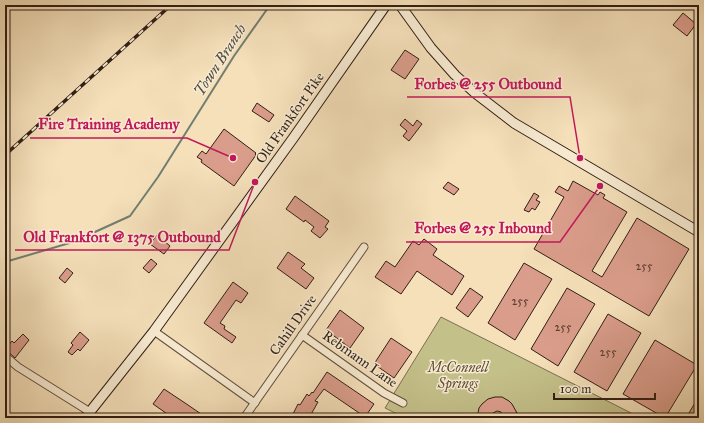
<svg xmlns="http://www.w3.org/2000/svg" width="704" height="423" font-family="'IM FELL Great Primer',serif">
	<rect width="100%" height="100%" fill="#f5e0ba"/>
	<filter id="stains"><feTurbulence type="fractalNoise" baseFrequency=".005" numOctaves="4"/><feColorMatrix values="0 0 0 0 .2 0 0 0 0 .09 0 0 0 0 .02 0 0 0 .5 -.17"/></filter>
	<radialGradient id="worn" r=".72"><stop offset=".6" stop-color="#630" stop-opacity="0"/><stop offset="1" stop-color="#630" stop-opacity=".3"/></radialGradient>
	<path fill="#c4c08a" stroke="#7a7050" d="M441,317L641,418H396L397,414L385,408Z"/>
	<g fill="none" stroke-linecap="round" stroke-linejoin="round">
		<path stroke="#717e71" stroke-width="2" d="M5,262L73,242L130,216L158,177L234,56L270,5"/>
	</g>
	<g fill="#da9d8b" stroke="#311f15">
		<path d="M683,13L696,24L687,36L673,25Z"/>
		<path d="M405,50L419,59L405,79L391,70Z"/>
		<path d="M257,103L274,115L269,122L252,111Z"/>
		<path d="M405,119L413,126L417,120L422,124L409,141L403,136L407,131L400,125Z"/>
		<path d="M224,129L256,153L255,154L256,155L234,186L201,162L202,160L197,157L202,151L206,154Z"/>
		<path d="M573,181L598,195L600,192L605,195L603,198L627,212L592,271L602,277L637,218L689,249L649,316L534,249L564,197L555,192L559,186L568,191Z"/>
		<path d="M448,182L459,189L454,195L443,188Z"/>
		<path d="M534,193L539,196L536,200L540,202L535,210L532,208L529,212L524,210Z"/>
		<path d="M295,196L329,221L325,227L328,229L320,238L311,231L314,227L305,220L304,222L286,209Z"/>
		<path d="M157,235L170,246L164,254L150,244Z"/>
		<path d="M424,239L437,249L433,255L464,276L452,295L417,271L401,294L375,277L386,261L395,267L413,241L419,245Z"/>
		<path d="M288,252L305,264L301,268L314,278L306,289L277,268Z"/>
		<path d="M151,259L157,264L149,273L143,268Z"/>
		<path d="M524,263L552,279L515,340L488,323Z"/>
		<path d="M67,268L73,273L65,283L59,278Z"/>
		<path d="M233,282L248,293L241,303L236,300L220,323L225,326L224,329L236,337L232,343L204,323Z"/>
		<path d="M470,288L483,297L468,317L456,308Z"/>
		<path d="M567,288L595,304L558,366L531,349Z"/>
		<path d="M340,310L364,328L350,348L326,330Z"/>
		<path d="M608,314L641,333L607,391L574,372Z"/>
		<path d="M80,332L89,340L80,351L78,349L72,355L68,352L73,345L71,343Z"/>
		<path d="M23,334L29,340L15,358L5,349L12,341L14,343Z"/>
		<path d="M391,338L412,352L394,378L374,364Z"/>
		<path d="M655,340L697,365L665,418L623,394Z"/>
		<path d="M327,372L374,404L365,417L324,389L315,401L318,402L309,418H299L293,414L298,404L300,405L307,394L309,396L312,392L313,393Z"/>
		<path d="M164,389L188,405L207,418H173L153,404Z"/>
		<path d="M699,396V418H686Z"/>
		<path d="M495,397H502L509,401L512,404L517,413L503,416L501,412L497,411L493,413L491,418H477L479,408L482,404L488,399Z"/>
	</g>
	<g fill="none" stroke-linecap="round" stroke-linejoin="round">
		<g stroke="#624f3e" stroke-width="9">
			<g id="street">
				<path d="M154,331L255,403"/>
				<path d="M302,335L384,393L403,403"/>
				<path d="M5,356L18,367L90,412"/>
				<path d="M244,418L364,247"/>
			</g>
		</g>
		<g stroke="#311f15" stroke-width="11">
			<g id="secondary">
				<path d="M400,5L431,48L455,75L475,93L514,123L699,232"/>
				<path d="M85,418L154,331L294,137L386,5"/>
			</g>
		</g>
		<use href="#street" stroke="#f8ebd2" stroke-width="7"/>
		<use href="#secondary" stroke="#f8ebd2" stroke-width="9"/>
		<g stroke="#311f15" stroke-width="3.5">
			<path id="rail" d="M5,155L171,5"/>
		</g>
		<use href="#rail" stroke="#f8ebd2" stroke-width="2" stroke-dasharray="6" stroke-linecap="butt"/>
	</g>
	<g text-anchor="middle" dominant-baseline="central" stroke-width="3" stroke-linejoin="round" paint-order="stroke">
		<g font-size="12" fill="#5b3e32">
			<text x="644" y="266">255</text>
			<text x="520" y="301">255</text>
			<text x="563" y="327">255</text>
			<text x="608" y="352">255</text>
		</g>
		<g font-size="14" fill="#311f15" stroke="#f8ebd2">
			<text transform="translate(290 118) rotate(-55)">Old Frankfort Pike</text>
			<text transform="translate(293 325) rotate(-55)">Cahill Drive</text>
			<text transform="translate(360 359) rotate(35)">Rebmann Lane</text>
		</g>
		<g font-size="14" font-style="italic" fill="#5d4f38" stroke="#f8ebd2">
			<text x="458" y="367">McConnell<tspan x="458" dy="16">Springs</tspan></text>
		</g>
		<g font-size="15" font-style="italic" fill="#514e43" stroke="#f8ebd2">
			<text transform="translate(220 60) rotate(-57)">Town Branch</text>
		</g>
	</g>
	<path fill="none" stroke="#c2185b" stroke-width="1.5" d="M580 158L570 97H407M233 158L187 138H30M600 186L560 242H406M255 182L229 250H15"/>
	<g fill="#c2185b" stroke="#f8ebd2" stroke-width="1.5">
		<circle cx="580" cy="158" r="4"/>
		<circle cx="233" cy="158" r="4"/>
		<circle cx="600" cy="186" r="4"/>
		<circle cx="255" cy="182" r="4"/>
	</g>
	<g font-size="15" text-anchor="middle" font-weight="bold" fill="#c2185b" stroke="#f8ebd2" stroke-width="3" stroke-linejoin="round" paint-order="stroke">
		<text x="488" y="89">Forbes @ 255 Outbound</text>
		<text x="109" y="129">Fire Training Academy</text>
		<text x="483" y="233">Forbes @ 255 Inbound</text>
		<text x="122" y="242">Old Frankfort @ 1375 Outbound</text>
	</g>
	<rect width="704" height="423" fill="none" stroke="#f5e0ba" stroke-width="20"/>
	<rect x="6" y="6" width="692" height="411" fill="none" stroke="#311f15" stroke-width="2"/>
	<rect x="10" y="10" width="684" height="403" fill="none" stroke="#311f15"/>
	<path d="M554 393v6h101v-6" fill="none" stroke="#311f15" stroke-width="2"/>
	<text x="560" y="393" font-size="12" fill="#311f15" stroke="#f8ebd2" stroke-width="3" paint-order="stroke">100 m</text>
	<rect width="100%" height="100%" filter="url(#stains)"/>
	<rect width="100%" height="100%" fill="url(#worn)"/>
</svg>
